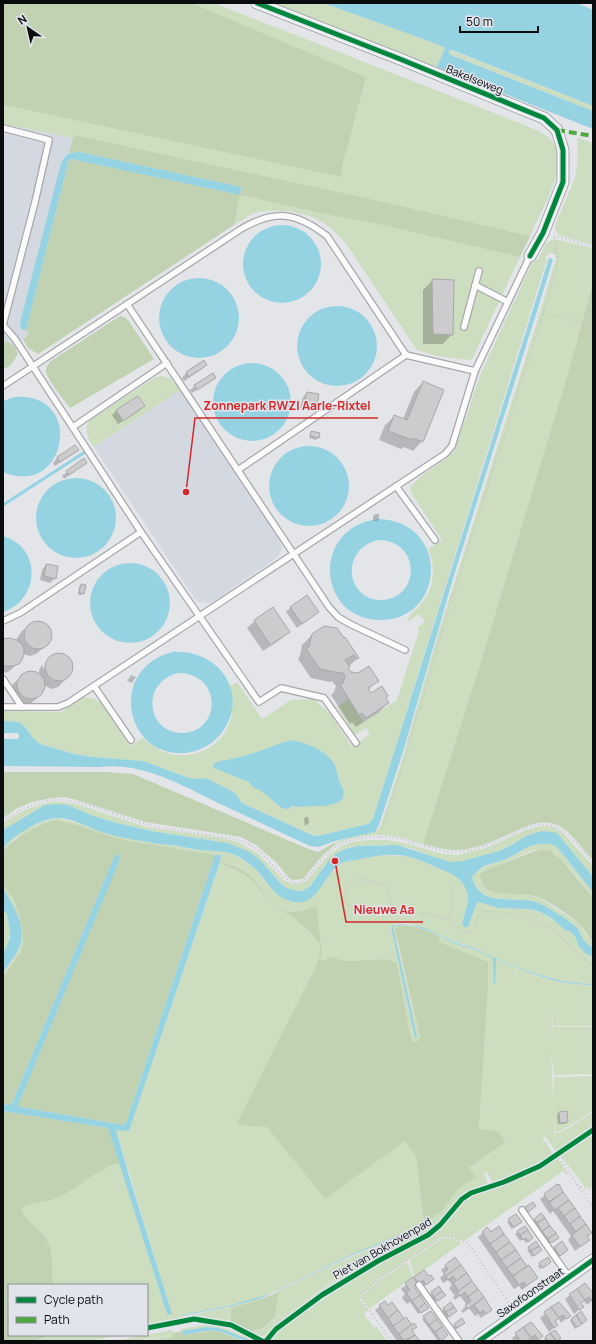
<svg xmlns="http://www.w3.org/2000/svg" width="596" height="1344" font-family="Manrope,sans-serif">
	<rect width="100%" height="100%" fill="#e3e5e9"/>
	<g fill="#d4d8e1">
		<path d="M3,124L73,138L69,153L64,156L61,163L20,322L21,329L26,330L29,333L15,349L10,342L3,341Z"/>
		<path d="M180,390L280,540L282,548L279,555L274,560L220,597L211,603H207L199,602L195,599L94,447Z"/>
	</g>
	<g fill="#cdddbf" fill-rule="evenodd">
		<path d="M192,3H214L527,126C535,130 545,133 551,140C556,146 560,156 559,163C556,187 540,213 530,236L371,199L75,135L73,138L3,124V105L341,177L343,164L366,77Z"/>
		<path d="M271,3H323L437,44L445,48L437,67Z"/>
		<path d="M450,50L593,106V111L452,55L449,54Z"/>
		<path d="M579,138L593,143V245L558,235L555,229V226L575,178L577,166L578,141L575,140Z"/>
		<path d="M240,195L329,215L382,225L520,257L472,359L467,360L437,356L417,350L347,245C339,236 332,228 322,222C307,212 273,207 255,213C248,216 241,221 234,225Z"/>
		<path d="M554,239L593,248V283L568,373L481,661L423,844C413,841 402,837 392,836C374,833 352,837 336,844L334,843L348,838L374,832L380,827L400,767L439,631L541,309L556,258L555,255L552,253L548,254L545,258L547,259L373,819L368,824L322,835L314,836L242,803L235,793L206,778L192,779L143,761L93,757L74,754L40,744L32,738L26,728L3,721V711L61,712L83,698H93L101,703L130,746L143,738C148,742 153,746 158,749C177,760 203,756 219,740C226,734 229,724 232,716L231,715L232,701L229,686L237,682L262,719L291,700L313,699L330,714L352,747L370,734L366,728L355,735L337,707L348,699L364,722L397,700L419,631L417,628L425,622L419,614L407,622C409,615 413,612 418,607C434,591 437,569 428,549L442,540L413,496L410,488C422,472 440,465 454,452L481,373L534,259L538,260L546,243Z"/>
		<path d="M161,376L170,378L180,390L94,447C88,438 83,430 90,420L156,377Z"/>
		<path d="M53,802H64L79,805L146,827L222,838L237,842L256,852L284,880L292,884L302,883L307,880L329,855L340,847L352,842L369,840H386L405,843L443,854L457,855L486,848L526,830L541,826L553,827L563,833L593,866V877L580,862L563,840C556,839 529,836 524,837C519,839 514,844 508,847C495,853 464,863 450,862C437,860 425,853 413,849C396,844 364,844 347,848C325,854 314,892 298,891C282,890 280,880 270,871C258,860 242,849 227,843L151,831L117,823L93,816L68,805L33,812L3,830V823C22,811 31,806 53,802Z"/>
		<path d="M59,818L84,825L99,831L143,841L177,846L198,850L222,851L230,853L238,857L253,867L261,875L268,885L278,895L288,900L324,883L330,873L344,862L373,856L387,855L402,856L410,857L450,872L459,878L465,886L467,893L468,900L462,924L464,927H468L477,903L479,902C486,902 493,907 500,908C509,909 519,907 528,909C545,911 555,923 569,930C578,935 577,952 593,957V984C549,984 509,964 469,946C452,943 405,913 391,927L415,1038L417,1037L393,927C409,918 443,938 459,945C462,946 465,946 468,947C477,949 486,955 494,958V984L496,959C528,973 558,985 593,985V1026H553L552,1010L553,1044V1027H593V1074L554,1075L551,1051L553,1098L554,1077L593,1076V1111L559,1132H555L553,1109L554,1133H560L593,1112V1127L556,1152L546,1137H542L553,1154L523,1171L493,1182L491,1180L487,1172L484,1174L487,1182L486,1185L471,1190L461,1197L442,1220L430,1230L380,1256L345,1278L286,1317L264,1336H259L217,1321L202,1320L182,1324L180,1321L174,1322L173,1325L147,1330V1285H54C49,1269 56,1256 47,1240C41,1228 24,1221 22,1209L24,1206L52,1200L67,1193L97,1173L110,1166L120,1163L167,1314L170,1315C155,1253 134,1192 116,1130L129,1131L220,863L236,870L250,878L272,904L294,918L313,935L320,944L319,958L313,972L237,1123L267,1126L325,1199L405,1140L416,1155L424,1222L442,1211L460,1187L476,1177L468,1169L506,1142C498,1128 495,1129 479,1129L488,987L438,942L440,937L420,929L402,925L397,942L420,1038L418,1041L415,1042L413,1041L410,1034L397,963L387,959L345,961L332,957L325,960L320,959L322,955L317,906C309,908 300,912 293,912C272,910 264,889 251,876C243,869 231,864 220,862L221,855L207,854L125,840L93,831L81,826L36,827L13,840L3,851V848C16,832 39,821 59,818ZM422,1226V1227L326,1268L270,1295L232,1306L184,1317L182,1315L232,1305L269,1294L325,1267ZM388,1247L389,1248L334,1281L279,1319L334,1280ZM278,1292L277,1307L273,1319L276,1322L275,1323L272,1320L266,1326L255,1331L231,1323V1308L259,1300Z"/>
		<path d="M545,843L552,844L557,847L568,861L593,892V898C585,888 561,854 550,851C543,848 533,850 526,853C512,859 499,867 484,871L479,880L489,890L538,897L580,924L587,936L593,941V948C589,945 584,942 582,937C581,936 581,933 580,932C574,923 546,906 536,902C514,895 481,909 472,877C480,865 495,864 508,858C523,852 528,844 545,843Z"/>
		<path d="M3,884C16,903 31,930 19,954C15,962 8,969 3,977C3,968 11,966 14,958C16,952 17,926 17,918C17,905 3,896 3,884Z"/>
		<path d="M3,909C12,923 12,940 3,954Z"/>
		<path d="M593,1134V1189L584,1186L572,1170L560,1156Z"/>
		<path d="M557,1158L568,1173L566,1174L563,1171L464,1241L451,1237H442L379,1279L361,1295L360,1300L368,1310L364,1314L374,1328L376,1326L387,1341H271V1337L290,1322L356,1277L392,1256L431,1236L445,1224L458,1207L468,1198L531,1174Z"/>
		<path d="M444,1238L454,1239L462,1243L414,1277L410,1260Z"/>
		<path d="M407,1262L413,1277L369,1309L362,1299V1296L379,1281Z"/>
		<path d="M204,1325L219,1326L259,1341H252L219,1328L212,1327L192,1329L181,1332V1329Z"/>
		<path d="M172,1330L174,1333V1337L152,1341H143L171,1335L136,1341H115Z"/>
		<path d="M48,1335H121L89,1341H34L40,1340Z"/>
	</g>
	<g fill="#c1d2b2">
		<path d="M3,3H192L366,77L343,164L341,177L3,105Z"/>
		<path d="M75,135L371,199L530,236L520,257L382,225L329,215L240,195L234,225L38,354L28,348L23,340L29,334L26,330L69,160L71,159L82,161L240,195L241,187L79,152L69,153L73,138Z"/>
		<path d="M593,283V860C583,850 574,835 561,827C540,815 520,830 500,838C487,844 473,849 459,850C447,851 435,847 423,844L481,661L568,373Z"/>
		<path d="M120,316L124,317L128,320L154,359L70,408C65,401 47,379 46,372C45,368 48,364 51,361Z"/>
		<path d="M3,341C12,342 15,346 18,354L10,366L3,369Z"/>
		<path d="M3,772H107L133,774L306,848L318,852L334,843L336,844L323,855L303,879L293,880L289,878L276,862L256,845L241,837L145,822L80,801L65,797L52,798L32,802L16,809L3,818Z"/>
		<path d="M55,820L81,826L93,831L125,840L215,855L126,1123L124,1125L20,1107L18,1105L119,859L114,857L12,1104L10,1105L3,1104V977L20,953L23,943V932L18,911L13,899L3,884V851C17,835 35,827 55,820Z"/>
		<path d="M541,849L551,851L561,859L593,898V941C587,936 585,929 580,924C573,918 547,900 538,897C523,891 479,901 480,875C486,868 496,867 505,863C518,858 528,853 541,849Z"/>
		<path d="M220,862C231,864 243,869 251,876C264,889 272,911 293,912C300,912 310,908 317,906L322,955L320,959L325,960L332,957L345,961L387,959L397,963L410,1034L413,1041L415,1042L418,1041L420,1037L395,930C400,918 432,933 440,937L439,942L488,962V987L479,1129C495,1130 497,1127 506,1142L469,1168L477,1177L460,1187L442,1211L424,1223L416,1156L405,1141L325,1199L267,1127L239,1125L237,1123L313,972L319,958L320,944L313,935L294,918L272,904L250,878L236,870L220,863Z"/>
		<path d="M3,1111L108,1128L120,1163L110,1166L97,1173L67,1193L52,1200L24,1206L22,1209C24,1221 41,1228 47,1240C56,1256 49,1269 54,1285H9V1335H48C34,1344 18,1342 3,1340Z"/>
		<path d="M279,1292L275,1316L272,1320L263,1328L252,1331L231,1323V1308L259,1300Z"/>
		<path d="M182,1331L183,1335L207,1331H218L244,1341H152L174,1337L173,1333Z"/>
	</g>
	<g fill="#95d3e3" fill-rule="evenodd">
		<path d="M323,3H577L593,10V106L452,50H450L449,52V54L456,57L593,111V129L437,67L445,48L437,44Z"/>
		<path d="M79,152L241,187L240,195L71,159L69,160L26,330L21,329L20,322L61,163C66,153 68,153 79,152Z"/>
		<circle cx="282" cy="264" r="39"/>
		<path d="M549,258H551L553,260L455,572L403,752L379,825L375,832L335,841L319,847L310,846C279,832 249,817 218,803C181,785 143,762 100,767L3,766V739H18L19,736L18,733H3V721L19,722L26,728L32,737L40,744L74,754L93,757L143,761L192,779L206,778L235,793L242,803L314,836L322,835L368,824L373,819Z"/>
		<circle cx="199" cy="318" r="40"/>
		<circle cx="337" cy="346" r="40"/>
		<circle cx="252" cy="402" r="39"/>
		<path d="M14,397C87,391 66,500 3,472V401Z"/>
		<circle cx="309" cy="486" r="40"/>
		<circle cx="76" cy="518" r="40"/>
		<path d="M380,519C451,523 445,621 380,620C316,619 311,525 380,519ZM379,540C421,541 421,598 382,600C346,601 339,548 379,540Z"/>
		<path d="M3,536C42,547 40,600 3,612Z"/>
		<circle cx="130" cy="603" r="40"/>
		<path d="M173,652C216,649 248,689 225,728C217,741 205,749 191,752C127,765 104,669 173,652ZM179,673C223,674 221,732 183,733C146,734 140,681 179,673Z"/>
		<path d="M292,740C306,743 329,751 335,766C337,771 338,776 339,781C340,784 342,786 343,789C348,806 323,806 314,806C306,806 300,808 292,806L288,809L282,808L260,790L254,788L249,782L214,768L213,765C217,760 225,761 231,759C252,756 271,745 292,740Z"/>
		<path d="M55,804L68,805L93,816L117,823L151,831L227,843L250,852L261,861L282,885L287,888L297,891H302L310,886L330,859L337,853L345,849L357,846L397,845L450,862L462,861L499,851L510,846L524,837L535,833L544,831L557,833L593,877V892L557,847C551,843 546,843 539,844C527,845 518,854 508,858C500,862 491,863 484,866C479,869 475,873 472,877C480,909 514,895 536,902C547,906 567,919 576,927C579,930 580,933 582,937C584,942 589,945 593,948V957L585,953L578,945L575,936L569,931L565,930L550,917L538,911L528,909L499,908L479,902L477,903L468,927H464L462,924C464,914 470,902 467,892C463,878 451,873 438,868C429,864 420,860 410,857C395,853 380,855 365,858C358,860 351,860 344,862C324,870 320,906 295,902C275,898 272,888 261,875C255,868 245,860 237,856C224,849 212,852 199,850C192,849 185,847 178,846C166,844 154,844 142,841C128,839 111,835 98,831C86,826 71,818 58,818C41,818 14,835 3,848V830L45,805Z"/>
		<path d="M117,854L119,855L120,859L18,1105L20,1107L124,1125L126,1123L215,855H221L220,862L129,1131L116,1130L129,1176L172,1314L170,1315L167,1314L108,1128L3,1111V1104L10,1105L12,1104L114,857Z"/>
		<path d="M3,889C14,905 28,929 19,948C15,957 9,965 3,972V954L10,938L9,926L7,915L3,909Z"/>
		<path d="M401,924L422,927L462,945L469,946C509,964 549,984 593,984V985C556,985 529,973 496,959L495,984H494L493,958C486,955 479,951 471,948C467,946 463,947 459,945C444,938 408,918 393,927L417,1037L415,1038L391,927L394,925Z"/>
		<path d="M422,1226V1227L357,1253L261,1298L232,1306L182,1316L183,1315L232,1305L269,1294L357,1252Z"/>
		<path d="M207,1327L219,1328L252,1341C240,1341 230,1334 218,1331C207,1329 194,1333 183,1335L182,1331Z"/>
	</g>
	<g fill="#0003">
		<path d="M433,280L452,334L443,344H423V290Z"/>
		<path d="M204,361L206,365L202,369L184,381L182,378L186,373Z"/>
		<path d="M215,377L210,382L192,393L190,390L195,386Z"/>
		<path d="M423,382L422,441L413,451L404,447L401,449L379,440L385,425L395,416L403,419L414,392Z"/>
		<path d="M307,393L316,406L311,410L300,408L303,397Z"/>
		<path d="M143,406L139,411L118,424L112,415L117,410Z"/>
		<path d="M312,432L318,437L316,440L309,438Z"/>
		<path d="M75,446L77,450L73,454L55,466L53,463L57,458Z"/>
		<path d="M83,459L86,463L64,479L62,476Z"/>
		<path d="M375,514H379V519L377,521H373V516Z"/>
		<path d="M46,565L55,578L50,583L40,580L42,570Z"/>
		<path d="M81,585L83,593L81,595H78L79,587Z"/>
		<path d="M291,607L318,612L297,628L286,612Z"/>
		<path d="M273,609L288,632L281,639L263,651L247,628L255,621Z"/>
		<path d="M34,622H43L48,626L50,630V639L48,644L36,654L30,656L23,654L21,659L14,667L8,672L3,673V641H17V638L22,631L30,624Z"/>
		<path d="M325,627L358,658L347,668L350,673L377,681L368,690L371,694L385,698L388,703L378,713L356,727L352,722L350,724L331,695L334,692L336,686L332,681L330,682L311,678L298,659L300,656L302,645L312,635Z"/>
		<path d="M58,654H63L68,657L72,662L73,667L69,676L58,687L52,689L45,686L42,694L29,705H19L14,702L11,698L10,693L11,688L14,683L26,673L31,671L39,674V671L41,666L44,664L42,667L44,668L49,659L54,655Z"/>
		<path d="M131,675L136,677L132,683L127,681Z"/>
		<path d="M306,817H308L309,823L305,826L304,819Z"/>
		<path d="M559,1113L567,1122L565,1124H558L557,1115Z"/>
		<path d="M557,1186L591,1233L587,1237L589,1240L575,1251L568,1240L571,1236L553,1211L550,1214L540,1199Z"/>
		<path d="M516,1215L519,1224L512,1229L507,1222Z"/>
		<path d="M541,1215L555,1239L548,1244L532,1222Z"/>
		<path d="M498,1227L527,1268L537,1278L522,1290L519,1286L514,1289L478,1237L487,1229L490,1233Z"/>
		<path d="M525,1227L530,1240L526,1243L523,1239L520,1241L515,1234Z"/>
		<path d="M561,1243L564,1252L557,1257L552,1250Z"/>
		<path d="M529,1248L541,1250L532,1257L527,1250Z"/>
		<path d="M455,1259L491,1310L481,1318L478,1314L475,1316L469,1308L463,1313L461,1311L467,1305L460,1296L455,1300L453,1297L455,1296L449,1288L452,1285L448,1280L443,1283L440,1278L444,1274L441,1270Z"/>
		<path d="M540,1264H548L540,1269L538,1266Z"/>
		<path d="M429,1277L433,1279L421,1289L418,1284L413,1288L425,1309L418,1314L410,1302L407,1304L402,1298L405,1294L401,1289L415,1278Z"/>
		<path d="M432,1293L442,1297L435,1302L430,1295Z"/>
		<path d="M570,1295H593V1300L587,1305L584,1301L580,1304L582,1307L574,1314L565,1299Z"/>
		<path d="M559,1303L569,1316L561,1323L559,1319L554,1322L557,1325L549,1332L540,1318Z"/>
		<path d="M451,1304L454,1313L447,1318L441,1311Z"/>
		<path d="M380,1306L411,1331L418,1341H397L375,1310Z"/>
		<path d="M431,1312L445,1337L439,1341H438L422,1319Z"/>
		<path d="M572,1319L584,1322L575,1329L570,1321Z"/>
		<path d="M531,1323L542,1336L537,1341H532L530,1339L527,1341H514L512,1338Z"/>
		<path d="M455,1325H462L455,1330L453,1327Z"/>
		<path d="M555,1331L560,1338L557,1341H545L544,1339Z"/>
	</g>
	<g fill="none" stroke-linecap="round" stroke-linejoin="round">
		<path stroke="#95d3e3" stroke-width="3" d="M3,505L85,452"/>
	</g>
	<g fill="#cccccf" stroke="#a8a8ab">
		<path d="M432,279L454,280L453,335L433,334Z"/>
		<path d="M204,360L207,365L189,377L186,372Z"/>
		<path d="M213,373L216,378L197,390L194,385Z"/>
		<path d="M423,381L444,390L423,442L413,438L412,440L388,431L394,415L407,420Z"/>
		<path d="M307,392L319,394L317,406L304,404Z"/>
		<path d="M138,396L145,406L123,421L116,410Z"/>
		<path d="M311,431L320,433L319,438L310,436Z"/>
		<path d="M75,445L79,450L60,462L57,457Z"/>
		<path d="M84,458L87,463L69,475L66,471Z"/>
		<path d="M46,564L58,566L56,579L44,576Z"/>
		<path d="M81,584L86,585L84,594L79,593Z"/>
		<path d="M307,595L319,612L302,624L290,607Z"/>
		<path d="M273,607L290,632L270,645L254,620Z"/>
		<circle cx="38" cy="635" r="14"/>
		<path d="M324,626L337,628L344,638L345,637L359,658L357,659L354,655L345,660L350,667L348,668L351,672L358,673L369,666L379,681L368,688L371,693L382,686L388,696L386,698L389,703L366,718L362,713L359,715L340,685L343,683L345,676L342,672L340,673L320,669L306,649L309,647L312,634Z"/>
		<path d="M10,638L17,640L22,644L24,649V654L22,660L19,664L13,666H7L3,665V639Z"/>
		<circle cx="59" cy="667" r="14"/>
		<circle cx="31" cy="685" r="14"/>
		<path d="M567,1111L568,1122L560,1123L559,1112Z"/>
		<path d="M557,1184L558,1185L559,1184L563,1192L549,1202L544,1194Z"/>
		<path d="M563,1192L569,1200L555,1210L549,1203Z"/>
		<path d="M569,1200L575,1208L564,1216L558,1208Z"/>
		<path d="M533,1202L536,1206L528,1212L525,1207Z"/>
		<path d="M575,1208L580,1216L570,1224L564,1216Z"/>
		<path d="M541,1213L545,1218L537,1223L534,1219Z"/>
		<path d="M516,1214L522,1222L514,1227L508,1219Z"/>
		<path d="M580,1216L586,1224L576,1232L570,1224Z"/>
		<path d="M545,1218L550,1226L542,1231L537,1223Z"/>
		<path d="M586,1224L592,1233L587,1236L590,1240L580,1247L572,1235Z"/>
		<path d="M499,1226L504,1234L490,1244L482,1232L487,1227L491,1232Z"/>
		<path d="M525,1226L528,1230L520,1235L517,1231Z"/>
		<path d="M550,1226L556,1233L548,1239L542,1231Z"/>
		<path d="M528,1230L533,1238L528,1242L526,1238L523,1240L520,1235Z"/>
		<path d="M556,1233L559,1238L551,1243L548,1239Z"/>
		<path d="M504,1234L510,1242L496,1252L490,1244Z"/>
		<path d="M536,1241L539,1246L531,1251L528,1247Z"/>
		<path d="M562,1241L568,1250L560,1256L554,1247Z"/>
		<path d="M510,1242L516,1250L501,1260L496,1252Z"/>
		<path d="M539,1246L542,1250L534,1256L531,1251Z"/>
		<path d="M516,1250L521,1258L507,1268L501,1260Z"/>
		<path d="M455,1257L461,1265L446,1276L444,1273L448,1269L445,1265Z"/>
		<path d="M548,1257L551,1262L543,1268L539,1263Z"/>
		<path d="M521,1258L527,1266L513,1276L507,1268Z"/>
		<path d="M461,1265L467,1273L456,1281L453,1276L448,1280L446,1276Z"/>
		<path d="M529,1265L538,1278L526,1286L524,1282L519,1285L513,1276Z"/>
		<path d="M424,1270L429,1276L431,1275L434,1279L426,1285L423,1280L419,1283L414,1277Z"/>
		<path d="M467,1273L472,1281L459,1291L453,1283Z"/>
		<path d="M413,1277L418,1284L414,1287L420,1295L412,1301L406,1292L410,1290L405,1283Z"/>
		<path d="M472,1281L478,1289L468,1297L465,1292L460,1296L457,1292Z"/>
		<path d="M585,1283L593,1293V1300L592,1301L589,1297L585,1300L577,1289Z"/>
		<path d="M439,1286L442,1291L434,1297L431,1292Z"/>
		<path d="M478,1289L484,1297L468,1309L465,1305L471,1301L468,1297Z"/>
		<path d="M577,1289L585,1300L581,1303L584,1307L579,1310L569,1294Z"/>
		<path d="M442,1291L446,1295L438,1301L434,1297Z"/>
		<path d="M420,1295L425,1303L418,1309L412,1301Z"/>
		<path d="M484,1297L492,1310L486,1314L483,1310L480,1313L474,1305Z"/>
		<path d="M385,1301L388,1305L392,1302L398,1310L388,1318L379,1305Z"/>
		<path d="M451,1302L454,1307L446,1312L443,1308Z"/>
		<path d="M559,1302L571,1316L566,1319L563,1315L559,1318L551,1307Z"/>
		<path d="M425,1303L429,1308L421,1313L418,1309Z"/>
		<path d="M454,1307L457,1311L449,1317L446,1312Z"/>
		<path d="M551,1307L559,1318L555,1321L558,1325L554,1328L544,1312Z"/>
		<path d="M398,1310L404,1319L393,1326L388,1318Z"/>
		<path d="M431,1311L437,1319L429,1325L423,1316Z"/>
		<path d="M581,1311L587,1320L582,1324L576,1315Z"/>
		<path d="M576,1315L582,1324L577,1327L571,1319Z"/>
		<path d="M406,1317L412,1325L399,1334L393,1326Z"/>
		<path d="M462,1318L465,1323L457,1328L454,1324Z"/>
		<path d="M437,1319L443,1327L435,1332L429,1325Z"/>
		<path d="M531,1322L543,1336L538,1340L535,1335L531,1338L523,1327Z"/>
		<path d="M414,1323L417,1327L412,1330L415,1335L404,1341L399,1334Z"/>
		<path d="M442,1327L448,1335L441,1341L435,1332Z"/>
		<path d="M523,1327L531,1338L527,1341H521L515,1333Z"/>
		<path d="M555,1330L561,1338L557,1341L550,1333Z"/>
		<path d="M550,1333L556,1341H549L545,1337Z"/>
		<path d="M415,1335L420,1341H406Z"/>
	</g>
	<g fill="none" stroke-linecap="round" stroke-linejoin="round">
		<g stroke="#a6a8ab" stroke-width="8">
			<g id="lane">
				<path d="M3,128L49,140L35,202L3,325"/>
				<path d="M475,285L508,302"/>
				<path d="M127,304L329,607L338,617L350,624L405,650"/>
				<path d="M3,325L15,339L141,532L259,702L281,688L324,698L356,743"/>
				<path d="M464,327L479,271"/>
				<path d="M3,386L241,229C275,209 296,212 327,236L406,355L475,371"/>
				<path d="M73,427L167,363"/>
				<path d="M238,470L406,355"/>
				<path d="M396,486L435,540"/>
				<path d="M3,621L20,613L141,532"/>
				<path d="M3,679L22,707"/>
				<path d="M94,686L131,740"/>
				<path d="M3,707H58L68,703L445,454L452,446L475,371L530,256"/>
				<path d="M522,1210L569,1277"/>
				<path d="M419,1285L459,1341"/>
			</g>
		</g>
		<g stroke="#a6a8ab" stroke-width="13">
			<g id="street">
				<path d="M257,3L400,59L544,118L557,130L563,150V182L543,233L530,256"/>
				<path d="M479,1341L593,1260"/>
			</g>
		</g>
		<g stroke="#c4c4c6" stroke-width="2" stroke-dasharray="1 3" stroke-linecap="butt">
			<path d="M554,236L593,246"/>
			<path d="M543,314L569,318L593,331"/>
			<path d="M3,821C21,808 41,799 64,800C89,802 120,818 146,824C169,830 193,832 217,836C230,838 243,840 254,847C265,854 284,883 297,883C307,882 312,870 318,864C325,856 333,847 343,843C356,838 375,836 389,837C401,838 420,845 433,848C440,850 449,853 456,852C474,852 492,843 509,836C520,830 533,823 546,825C567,826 580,849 593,863"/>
			<path d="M379,838L394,793L453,595L548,298L558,262L554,236"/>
			<path d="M453,887L450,920L461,931L469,933L475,927L478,915L484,911C505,911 538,918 554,931C567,942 578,957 593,965"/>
			<path d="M393,912L388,893L384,885L365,880L356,879L346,890L344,899L350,906L371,910L432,914L450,920"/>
			<path d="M556,1155C570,1172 581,1190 593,1208"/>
			<path d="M577,1185L593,1191"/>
			<path d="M391,1341L362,1300L361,1296C384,1272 416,1255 444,1237H451L468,1243L511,1306"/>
		</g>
		<use href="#lane" stroke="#fbfbfc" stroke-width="5.5"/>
		<use href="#street" stroke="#fbfbfc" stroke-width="11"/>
		<path stroke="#50a841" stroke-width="4" stroke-dasharray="8 4" stroke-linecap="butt" d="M557,130L593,136"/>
		<g stroke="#e1e4eb" stroke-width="8">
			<g id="cycleway">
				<path d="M257,3L400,59L544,118L557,130L563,150V182L543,233L530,256"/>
				<path d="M147,1328L194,1319L231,1325L262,1341"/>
				<path d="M266,1341L276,1329L322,1295L378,1261L428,1235L440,1225L462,1199L471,1193L504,1182L540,1166L593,1130"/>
				<path d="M479,1341L593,1260"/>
			</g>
		</g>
		<use href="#cycleway" stroke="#00873e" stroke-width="5"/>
	</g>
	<g text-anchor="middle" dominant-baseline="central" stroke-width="3" stroke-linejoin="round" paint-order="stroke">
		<g font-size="11" fill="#0b0c0e" stroke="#e1e4eb">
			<text transform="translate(475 79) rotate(22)">Bakelseweg</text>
			<text transform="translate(382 1248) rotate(-30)">Piet van Bokhovenpad</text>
			<text transform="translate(530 1292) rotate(-35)">Saxofoonstraat</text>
		</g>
	</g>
	<path fill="none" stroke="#d62828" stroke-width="1.5" d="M186 492L195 418H378M335 861L346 922H423"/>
	<g fill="#d62828" stroke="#e1e4eb" stroke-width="1.5">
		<circle cx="186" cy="492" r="4"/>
		<circle cx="335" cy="861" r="4"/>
	</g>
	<g font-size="12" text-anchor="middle" font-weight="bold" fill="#d62828" stroke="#e1e4eb" stroke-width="3" stroke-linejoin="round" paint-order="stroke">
		<text x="287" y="410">Zonnepark RWZI Aarle-Rixtel</text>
		<text x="384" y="914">Nieuwe Aa</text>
	</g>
	<rect width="596" height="1344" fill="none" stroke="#0b0c0e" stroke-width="8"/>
	<rect x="8" y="1284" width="140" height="52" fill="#e1e4eb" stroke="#8b8e93"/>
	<rect x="16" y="1297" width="20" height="6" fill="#00873e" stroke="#8b8e93"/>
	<text x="44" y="1304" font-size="12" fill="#0b0c0e">Cycle path</text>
	<rect x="16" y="1317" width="20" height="6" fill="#50a841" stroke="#8b8e93"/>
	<text x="44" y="1324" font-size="12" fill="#0b0c0e">Path</text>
	<g transform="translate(28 28) rotate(326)" stroke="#e1e4eb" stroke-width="3" paint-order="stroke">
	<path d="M0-3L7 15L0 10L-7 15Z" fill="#0b0c0e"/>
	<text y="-6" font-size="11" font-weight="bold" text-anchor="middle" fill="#0b0c0e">N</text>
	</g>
	<path d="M460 26v6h78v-6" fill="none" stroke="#0b0c0e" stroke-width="2"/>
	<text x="466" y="26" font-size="12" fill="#0b0c0e" stroke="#e1e4eb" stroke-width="3" paint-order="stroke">50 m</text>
</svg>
